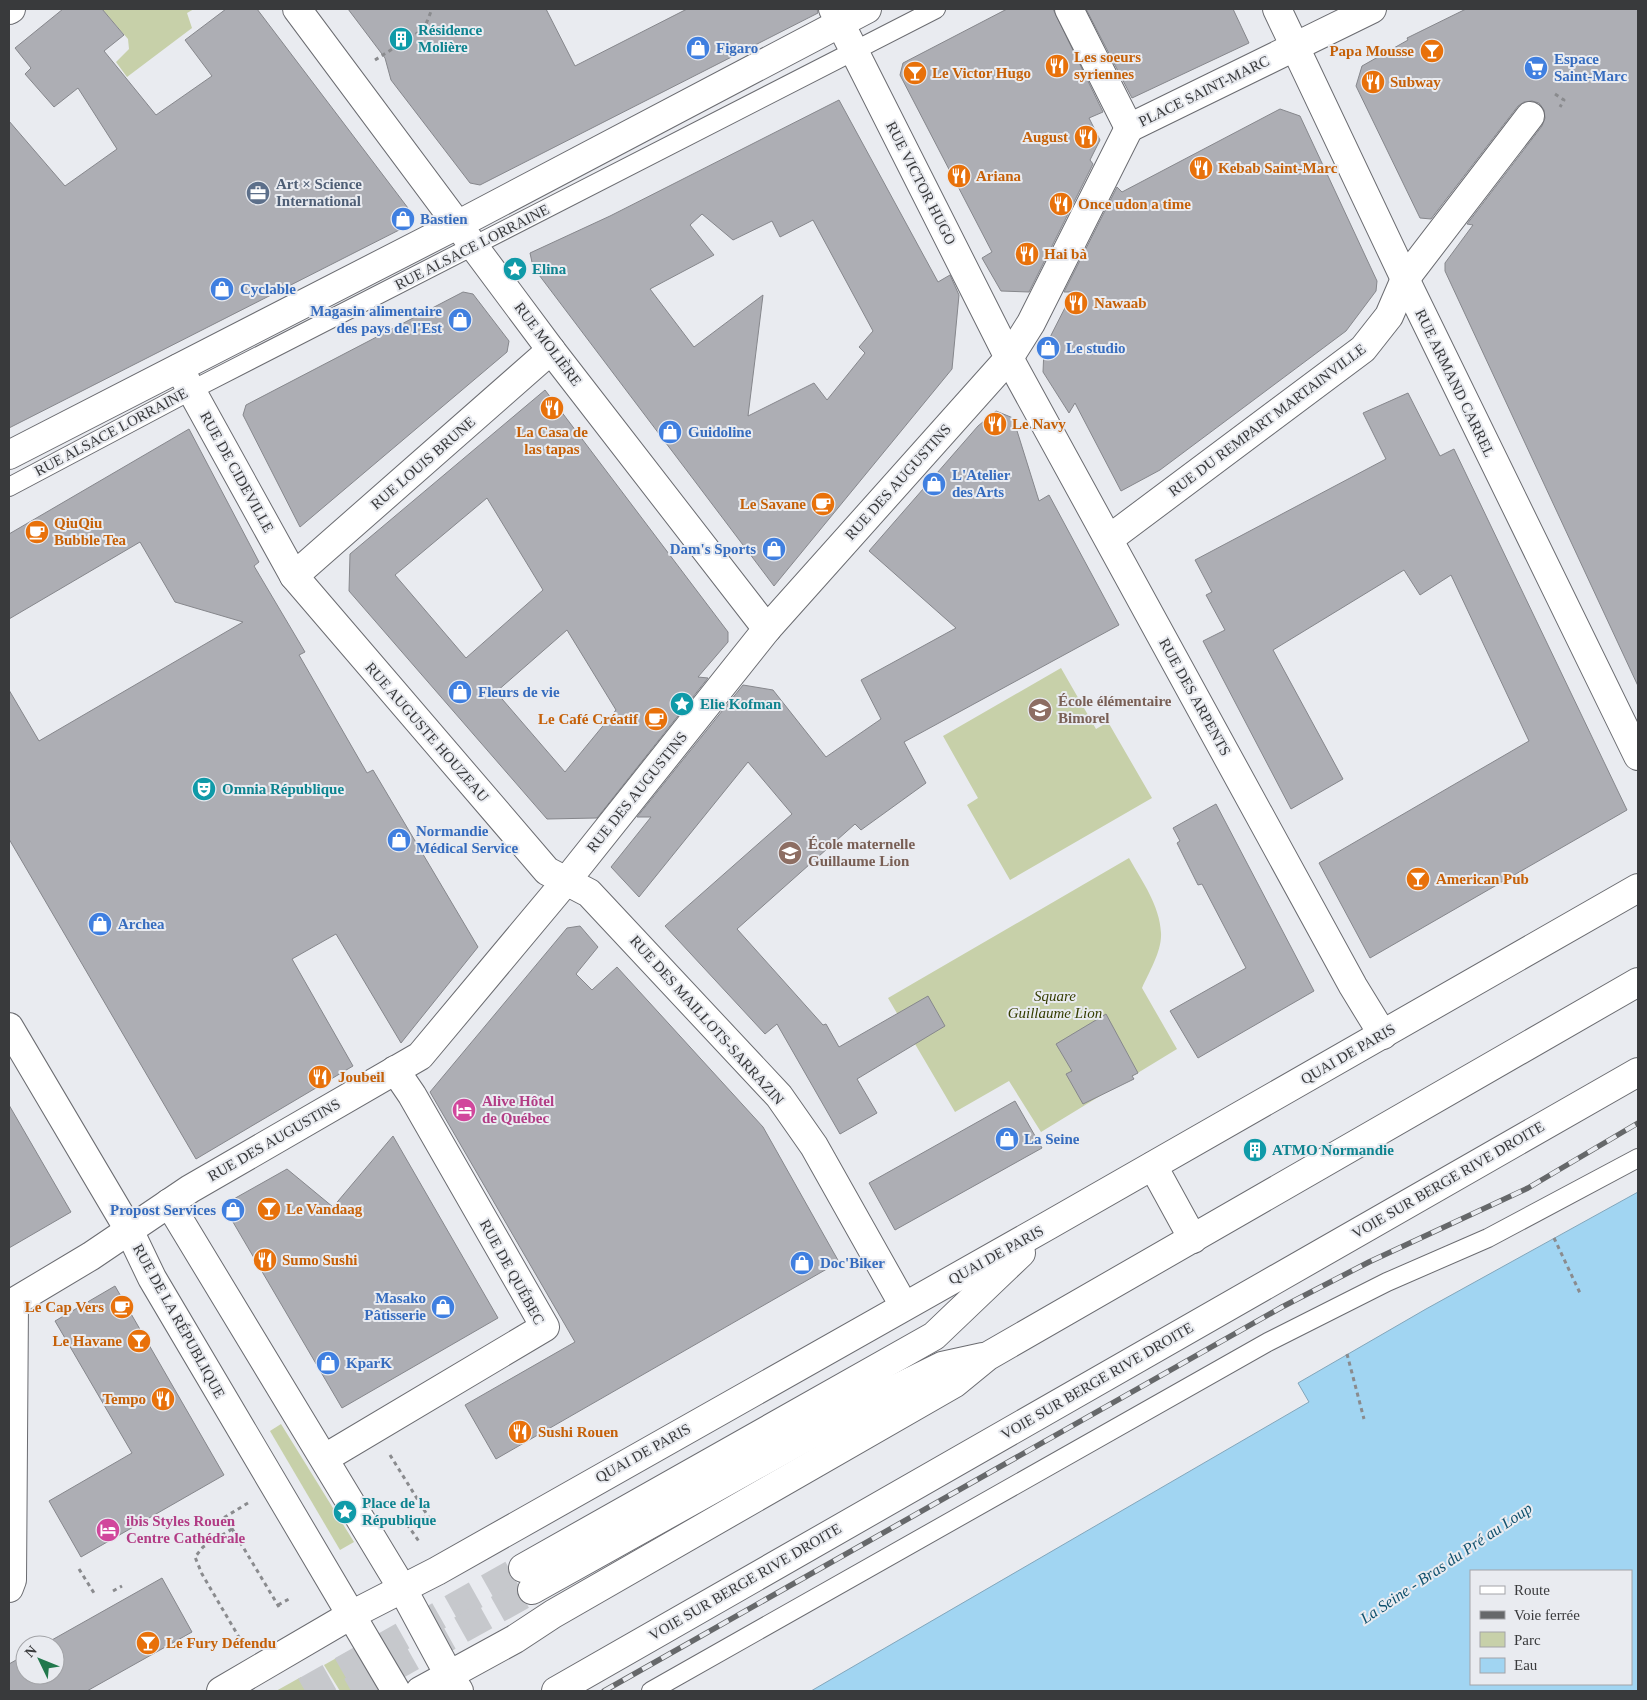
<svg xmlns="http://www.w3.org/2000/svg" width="1647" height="1700" font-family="Georgia,serif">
	<rect width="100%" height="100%" fill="#e9ebf0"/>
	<g fill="#c7d0a9">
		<path d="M102,9H194L187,13L192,28L127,77L116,62L129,49L128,39Z"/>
		<path d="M1061,668L1096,729L1108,722L1152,798L1010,880L967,805L978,798L943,736Z"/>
		<path d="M1129,858C1142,881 1160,906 1161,933C1162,951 1149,972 1142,988L1177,1049L1041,1132L1009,1081L955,1112L888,998Z"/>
		<path d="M281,1424L354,1542L340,1550L270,1431Z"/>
		<path d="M347,1652L352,1653L374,1691H340L324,1665Z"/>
		<path d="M301,1677L309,1691H276Z"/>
	</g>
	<path fill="#a1d5f2" stroke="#82a6bb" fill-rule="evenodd" d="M1638,1192V1691H811L1309,1402L1298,1383L1426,1309ZM1471,1571H1631V1684H1471Z"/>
	<g fill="#adaeb4" stroke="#86878c" fill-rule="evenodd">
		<path d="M63,9H102L124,35L104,51L156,115L212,76L185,40L226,9H257L411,212L407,226L9,428V121L65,186L117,149L78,88L54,107L25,74L31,68L15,48Z"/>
		<path d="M348,9H546L575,66L687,9H817L818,13L480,185L470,183L391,80L385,58Z"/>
		<path d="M1007,9H1053L1103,112L1089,118L1100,140L1090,160L1093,164L1029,292L1001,291L982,258L992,252L900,75L903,63Z"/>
		<path d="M1086,9H1233L1249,43L1132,98Z"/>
		<path d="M1466,9H1638V686L1445,271V263L1473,225L1467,224L1542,126L1545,118L1544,110L1539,103L1532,101L1524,102L1518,106L1431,219L1420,218L1356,86L1362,66L1408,40L1407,38Z"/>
		<path d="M839,100L938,282L950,275L959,295L952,369L774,586L533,267L530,253L610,216ZM702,214L733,240L772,221L780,237L813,220L873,331L859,347L865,353L827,400L814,383L748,416L763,295L694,347L650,289L714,255L690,225Z"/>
		<path d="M1280,109L1300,116L1377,281L1376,291L1346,331L1160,470L1121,491L1075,403L1069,413L1043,372L1044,349L1073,292H1064L1117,187L1122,192Z"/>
		<path d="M463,292L473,294L509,341L507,352L300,527L243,415L246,405Z"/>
		<path d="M545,390L728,632V642L698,677L708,678L597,818L547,819L349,591L350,554ZM487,498L543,590L466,658L395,575ZM567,630L616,710L565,772L496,692Z"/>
		<path d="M1408,393L1440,456L1454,449L1627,810L1370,958L1319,863L1529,741L1451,575L1420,595L1404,570L1273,650L1343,779L1291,809L1203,641L1225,630L1206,595L1212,592L1195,560L1386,459L1363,413Z"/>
		<path d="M996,411L1013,418L1039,501L1049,495L1119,625L904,742L926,783L861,830L855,824L737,929L823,1025L826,1024L839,1047L928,996L945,1026L857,1079L877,1113L840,1134L777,1024L765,1034L665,926L792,814L748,762L639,897L611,867L651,817H637L743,685L773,690L826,757L881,719L861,680L956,628L869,551L978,426Z"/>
		<path d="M189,429L259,562L254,566L305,652L299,655L367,773L373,770L478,947L401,1043L336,934L292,959L353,1066L196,1159L9,839V690L39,741L243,622L175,602L140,542L9,619V534Z"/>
		<path d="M1216,804L1314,991L1198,1058L1170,1011L1246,968L1202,884L1198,885L1177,843L1180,841L1173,828Z"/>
		<path d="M580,926L598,947L576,974L592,990L617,967L763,1127L839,1262L496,1459L465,1405L575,1342L430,1092L567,928Z"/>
		<path d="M1106,1014L1138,1073L1132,1076L1134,1079L1083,1104L1066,1074L1072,1071L1056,1044Z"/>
		<path d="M1015,1101L1042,1148L895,1230L869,1183Z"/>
		<path d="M9,1105L71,1212L9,1248Z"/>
		<path d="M393,1136L498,1318L342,1408L223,1205L287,1169L333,1207Z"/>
		<path d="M115,1286L224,1475L81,1557L49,1501L132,1453L55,1321Z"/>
		<path d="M162,1578L192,1632L87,1691H9V1664L25,1655V1675H55V1645H43Z"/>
	</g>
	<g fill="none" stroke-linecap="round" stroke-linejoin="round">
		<g stroke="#c6c8cc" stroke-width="28" stroke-dasharray="28 14" stroke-linecap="butt">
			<path d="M305,1691L523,1568"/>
			<path d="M351,1691L532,1590"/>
		</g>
		<g stroke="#6b6c71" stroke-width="20">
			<g id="lane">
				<path d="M9,487L192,390L936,9"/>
				<path d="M651,1691L1268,1342L1387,1282L1488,1238L1638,1158"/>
			</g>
		</g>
		<g stroke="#6b6c71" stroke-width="30">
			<g id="street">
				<path d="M297,9L551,350L767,629"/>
				<path d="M833,9L1009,358L1353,986L1383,1035"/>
				<path d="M1069,9L1129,128"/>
				<path d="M1277,9L1405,279L1638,756"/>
				<path d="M9,10L11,9"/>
				<path d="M1129,128L1372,9"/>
				<path d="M179,368L294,576L547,871L589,893L779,1096L814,1146L904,1306"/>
				<path d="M9,455L459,224L867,9"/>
				<path d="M1109,539L1363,349L1389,316L1405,279L1530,116"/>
				<path d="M294,576L551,350"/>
				<path d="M169,1203L402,1588"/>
				<path d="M325,1458L545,1327L412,1095L395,1070"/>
				<path d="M9,1588L12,1580L14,1302L91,1256L190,1189L420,1056L567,880L767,629L1009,358L1031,323L1129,128"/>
			</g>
		</g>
		<g stroke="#6b6c71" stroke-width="30">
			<g id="secondary">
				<path d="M9,1027L129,1230L152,1278L396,1691"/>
				<path d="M449,1675L459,1691"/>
			</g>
		</g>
		<g stroke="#6b6c71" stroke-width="30">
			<g id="primary">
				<path d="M1153,1166L1193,1239"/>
				<path d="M523,1568L934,1336L1021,1253"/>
				<path d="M402,1588L449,1675"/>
				<path d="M532,1590L869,1402L942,1366L983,1357"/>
				<path d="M221,1691L351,1615L437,1571L1049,1225L1638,888"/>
				<path d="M420,1691L515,1639L553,1614L955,1383L988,1356L1638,982"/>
				<path d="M556,1691L1638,1072"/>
			</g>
		</g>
		<g stroke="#8a8b8e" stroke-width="3" stroke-dasharray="4 4" stroke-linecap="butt">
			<path d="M375,60L424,29L432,9"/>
			<path d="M1555,94L1564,100L1560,107"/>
			<path d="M1554,1238L1580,1293"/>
			<path d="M1347,1354L1364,1419"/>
			<path d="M390,1455L431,1521"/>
			<path d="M248,1503L225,1517L279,1607"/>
			<path d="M422,1519L428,1515"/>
			<path d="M407,1524L420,1543"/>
			<path d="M232,1529L203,1547L195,1557L202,1574L240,1639"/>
			<path d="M79,1569L94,1593"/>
			<path d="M113,1591L122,1586"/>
			<path d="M278,1605L289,1599"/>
		</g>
		<use href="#lane" stroke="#fff" stroke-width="18"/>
		<use href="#street" stroke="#fff" stroke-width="28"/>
		<use href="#secondary" stroke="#fff" stroke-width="28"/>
		<use href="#primary" stroke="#fff" stroke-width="28"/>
		<g stroke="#66686a" stroke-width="5.5">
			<path id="rail" d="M604,1691L1282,1307L1369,1262L1528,1188L1638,1123"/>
		</g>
		<use href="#rail" stroke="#e9ebf0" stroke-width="4" stroke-dasharray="11" stroke-linecap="butt"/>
	</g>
	<defs>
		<g id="building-disc" transform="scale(1.25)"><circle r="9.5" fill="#0f9aa8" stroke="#e9ebf0"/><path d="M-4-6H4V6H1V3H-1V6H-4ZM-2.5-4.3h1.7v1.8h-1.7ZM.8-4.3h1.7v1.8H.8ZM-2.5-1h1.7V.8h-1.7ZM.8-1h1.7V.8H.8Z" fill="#fff"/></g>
		<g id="shop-disc" transform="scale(1.25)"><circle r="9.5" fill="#3f7fe0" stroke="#e9ebf0"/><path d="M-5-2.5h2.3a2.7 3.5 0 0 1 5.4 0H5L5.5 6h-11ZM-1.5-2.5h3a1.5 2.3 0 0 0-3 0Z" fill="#fff"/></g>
		<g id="bar-disc" transform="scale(1.25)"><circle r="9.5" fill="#e8710a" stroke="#e9ebf0"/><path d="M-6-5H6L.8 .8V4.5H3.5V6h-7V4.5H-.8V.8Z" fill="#fff"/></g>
		<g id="restaurant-disc" transform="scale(1.25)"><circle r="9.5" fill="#e8710a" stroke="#e9ebf0"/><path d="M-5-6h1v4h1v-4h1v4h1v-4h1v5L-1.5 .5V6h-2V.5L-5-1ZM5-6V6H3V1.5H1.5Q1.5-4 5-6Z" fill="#fff"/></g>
		<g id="supermarket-disc" transform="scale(1.25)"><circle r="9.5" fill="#3f7fe0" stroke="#e9ebf0"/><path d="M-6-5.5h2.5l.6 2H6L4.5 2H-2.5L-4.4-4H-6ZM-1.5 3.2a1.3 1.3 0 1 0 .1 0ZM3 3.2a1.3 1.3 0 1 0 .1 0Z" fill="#fff"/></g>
		<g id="office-disc" transform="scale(1.25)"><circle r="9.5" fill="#5c6f8a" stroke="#e9ebf0"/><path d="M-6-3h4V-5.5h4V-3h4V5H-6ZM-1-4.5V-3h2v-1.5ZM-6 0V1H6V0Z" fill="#fff"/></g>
		<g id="sight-disc" transform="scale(1.25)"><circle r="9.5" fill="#0f9aa8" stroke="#e9ebf0"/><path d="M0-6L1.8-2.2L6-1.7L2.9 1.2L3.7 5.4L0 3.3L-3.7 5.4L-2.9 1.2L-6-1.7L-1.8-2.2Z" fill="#fff"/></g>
		<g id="cafe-disc" transform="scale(1.25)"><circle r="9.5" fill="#e8710a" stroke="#e9ebf0"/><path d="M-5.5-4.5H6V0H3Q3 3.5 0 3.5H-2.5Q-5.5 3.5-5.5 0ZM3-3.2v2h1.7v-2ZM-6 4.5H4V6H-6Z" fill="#fff"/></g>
		<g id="school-disc" transform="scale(1.25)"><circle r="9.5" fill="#8d6e63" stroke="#e9ebf0"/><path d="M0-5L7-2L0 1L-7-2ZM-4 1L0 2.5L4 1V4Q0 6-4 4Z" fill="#fff"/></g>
		<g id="theatre-disc" transform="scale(1.25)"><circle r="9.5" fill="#0f9aa8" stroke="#e9ebf0"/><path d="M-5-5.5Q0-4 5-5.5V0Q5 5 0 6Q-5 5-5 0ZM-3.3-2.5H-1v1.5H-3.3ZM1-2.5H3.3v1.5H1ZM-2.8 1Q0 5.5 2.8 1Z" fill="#fff"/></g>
		<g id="hotel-disc" transform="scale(1.25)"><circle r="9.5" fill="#d1479c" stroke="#e9ebf0"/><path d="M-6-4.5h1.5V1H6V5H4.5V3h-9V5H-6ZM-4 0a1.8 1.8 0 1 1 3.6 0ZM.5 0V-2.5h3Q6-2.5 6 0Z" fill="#fff"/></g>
	</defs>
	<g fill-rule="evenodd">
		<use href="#building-disc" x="401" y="39"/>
		<use href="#shop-disc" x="698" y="48"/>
		<use href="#bar-disc" x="1432" y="51"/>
		<use href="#restaurant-disc" x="1057" y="66"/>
		<use href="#supermarket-disc" x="1536" y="68"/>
		<use href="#bar-disc" x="915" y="73"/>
		<use href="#restaurant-disc" x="1373" y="82"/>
		<use href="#restaurant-disc" x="1086" y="137"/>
		<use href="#restaurant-disc" x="1201" y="168"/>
		<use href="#restaurant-disc" x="959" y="176"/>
		<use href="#office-disc" x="258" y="193"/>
		<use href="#restaurant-disc" x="1061" y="204"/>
		<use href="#shop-disc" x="403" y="219"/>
		<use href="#restaurant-disc" x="1027" y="254"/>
		<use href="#sight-disc" x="515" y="269"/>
		<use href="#shop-disc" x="222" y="289"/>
		<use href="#restaurant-disc" x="1076" y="303"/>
		<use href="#shop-disc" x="460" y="320"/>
		<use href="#shop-disc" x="1048" y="348"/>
		<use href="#restaurant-disc" x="552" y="408"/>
		<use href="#restaurant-disc" x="995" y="424"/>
		<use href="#shop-disc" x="670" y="432"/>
		<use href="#shop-disc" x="934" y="484"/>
		<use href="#cafe-disc" x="823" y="504"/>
		<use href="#cafe-disc" x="37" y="532"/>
		<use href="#shop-disc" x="774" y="549"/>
		<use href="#shop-disc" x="460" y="692"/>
		<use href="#sight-disc" x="682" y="704"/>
		<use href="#school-disc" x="1040" y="710"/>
		<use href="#cafe-disc" x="656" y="719"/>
		<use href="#theatre-disc" x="204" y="789"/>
		<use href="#shop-disc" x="399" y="840"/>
		<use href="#school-disc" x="790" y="853"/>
		<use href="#bar-disc" x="1418" y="879"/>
		<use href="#shop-disc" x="100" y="924"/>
		<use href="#restaurant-disc" x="320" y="1077"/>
		<use href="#hotel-disc" x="464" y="1110"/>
		<use href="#shop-disc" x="1007" y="1139"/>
		<use href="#building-disc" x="1255" y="1150"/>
		<use href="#bar-disc" x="269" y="1209"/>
		<use href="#shop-disc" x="233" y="1210"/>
		<use href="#restaurant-disc" x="265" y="1260"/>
		<use href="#shop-disc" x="802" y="1263"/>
		<use href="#cafe-disc" x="122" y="1307"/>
		<use href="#shop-disc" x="443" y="1307"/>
		<use href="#bar-disc" x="139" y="1341"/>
		<use href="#shop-disc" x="328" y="1363"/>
		<use href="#restaurant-disc" x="163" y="1399"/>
		<use href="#restaurant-disc" x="520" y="1432"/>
		<use href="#sight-disc" x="345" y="1512"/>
		<use href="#hotel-disc" x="108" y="1530"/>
		<use href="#bar-disc" x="148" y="1643"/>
	</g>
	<g text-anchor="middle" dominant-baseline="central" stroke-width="4" stroke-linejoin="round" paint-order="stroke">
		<g font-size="15" font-weight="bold" fill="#0d838f" stroke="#e9ebf0" text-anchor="start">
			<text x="418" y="30">Résidence<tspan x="418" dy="17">Molière</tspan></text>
			<text x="532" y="269">Elina</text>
			<text x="700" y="704">Elie Kofman</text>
			<text x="222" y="789">Omnia République</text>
			<text x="1272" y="1150">ATMO Normandie</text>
			<text x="362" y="1503">Place de la<tspan x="362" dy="17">République</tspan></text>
		</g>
		<g font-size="15" font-weight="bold" fill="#366cbe" stroke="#e9ebf0" text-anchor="start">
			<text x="716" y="48">Figaro</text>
			<text x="1554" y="59">Espace<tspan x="1554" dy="17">Saint-Marc</tspan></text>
			<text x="420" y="219">Bastien</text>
			<text x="240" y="289">Cyclable</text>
			<text x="442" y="311" text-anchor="end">Magasin alimentaire<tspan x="442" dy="17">des pays de l'Est</tspan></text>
			<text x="1066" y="348">Le studio</text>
			<text x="688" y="432">Guidoline</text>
			<text x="952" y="475">L'Atelier<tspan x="952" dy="17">des Arts</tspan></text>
			<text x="756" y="549" text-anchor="end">Dam's Sports</text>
			<text x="478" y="692">Fleurs de vie</text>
			<text x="416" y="831">Normandie<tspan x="416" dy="17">Médical Service</tspan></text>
			<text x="118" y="924">Archea</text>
			<text x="1024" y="1139">La Seine</text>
			<text x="216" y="1210" text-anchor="end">Propost Services</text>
			<text x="820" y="1263">Doc'Biker</text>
			<text x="426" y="1298" text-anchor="end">Masako<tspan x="426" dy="17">Pâtisserie</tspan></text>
			<text x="346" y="1363">KparK</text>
		</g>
		<g font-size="15" font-weight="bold" fill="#c56008" stroke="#e9ebf0" text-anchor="start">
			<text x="1414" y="51" text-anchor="end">Papa Mousse</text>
			<text x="1074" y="57">Les soeurs<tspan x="1074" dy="17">syriennes</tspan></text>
			<text x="932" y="73">Le Victor Hugo</text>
			<text x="1390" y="82">Subway</text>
			<text x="1068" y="137" text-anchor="end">August</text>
			<text x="1218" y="168">Kebab Saint-Marc</text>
			<text x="976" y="176">Ariana</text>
			<text x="1078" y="204">Once udon a time</text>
			<text x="1044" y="254">Hai bà</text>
			<text x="1094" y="303">Nawaab</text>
			<text x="1012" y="424">Le Navy</text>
			<text x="552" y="432" text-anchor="middle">La Casa de<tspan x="552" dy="17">las tapas</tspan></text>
			<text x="806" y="504" text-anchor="end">Le Savane</text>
			<text x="54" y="523">QiuQiu<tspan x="54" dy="17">Bubble Tea</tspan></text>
			<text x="638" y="719" text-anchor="end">Le Café Créatif</text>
			<text x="1436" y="879">American Pub</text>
			<text x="338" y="1077">Joubeil</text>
			<text x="286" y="1209">Le Vandaag</text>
			<text x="282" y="1260">Sumo Sushi</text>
			<text x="104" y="1307" text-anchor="end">Le Cap Vers</text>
			<text x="122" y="1341" text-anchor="end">Le Havane</text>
			<text x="146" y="1399" text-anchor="end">Tempo</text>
			<text x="538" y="1432">Sushi Rouen</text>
			<text x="166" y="1643">Le Fury Défendu</text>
		</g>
		<g font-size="15" fill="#393a3c" stroke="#e9ebf0">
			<text transform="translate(1204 91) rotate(-26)">PLACE SAINT-MARC</text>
			<text transform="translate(921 183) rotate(63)">RUE VICTOR HUGO</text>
			<text transform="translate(472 247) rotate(-27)">RUE ALSACE LORRAINE</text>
			<text transform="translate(548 344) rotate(53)">RUE MOLIÈRE</text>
			<text transform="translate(1455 383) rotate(64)">RUE ARMAND CARREL</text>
			<text transform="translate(1267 420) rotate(-37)">RUE DU REMPART MARTAINVILLE</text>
			<text transform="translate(111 432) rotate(-28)">RUE ALSACE LORRAINE</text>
			<text transform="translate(423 463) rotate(-41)">RUE LOUIS BRUNE</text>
			<text transform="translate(237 472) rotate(61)">RUE DE CIDEVILLE</text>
			<text transform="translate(898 482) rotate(-48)">RUE DES AUGUSTINS</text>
			<text transform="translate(1195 697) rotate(61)">RUE DES ARPENTS</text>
			<text transform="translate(427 732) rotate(49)">RUE AUGUSTE HOUZEAU</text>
			<text transform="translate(637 792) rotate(-51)">RUE DES AUGUSTINS</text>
			<text transform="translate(707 1020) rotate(48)">RUE DES MAILLOTS-SARRAZIN</text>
			<text transform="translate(1348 1054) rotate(-30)">QUAI DE PARIS</text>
			<text transform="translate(274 1140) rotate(-30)">RUE DES AUGUSTINS</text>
			<text transform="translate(1448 1180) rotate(-30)">VOIE SUR BERGE RIVE DROITE</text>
			<text transform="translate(996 1255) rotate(-29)">QUAI DE PARIS</text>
			<text transform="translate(512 1272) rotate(61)">RUE DE QUÉBEC</text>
			<text transform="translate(179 1321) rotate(61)">RUE DE LA RÉPUBLIQUE</text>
			<text transform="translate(1097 1381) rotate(-30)">VOIE SUR BERGE RIVE DROITE</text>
			<text transform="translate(643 1453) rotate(-29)">QUAI DE PARIS</text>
			<text transform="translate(745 1582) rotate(-30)">VOIE SUR BERGE RIVE DROITE</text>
		</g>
		<g font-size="15" font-weight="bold" fill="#4e5e75" stroke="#e9ebf0" text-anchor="start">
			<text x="276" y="184">Art × Science<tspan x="276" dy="17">International</tspan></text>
		</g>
		<g font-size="15" font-weight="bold" fill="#785e54" stroke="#e9ebf0" text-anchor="start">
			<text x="1058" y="701">École élémentaire<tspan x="1058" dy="17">Bimorel</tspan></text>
			<text x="808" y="844">École maternelle<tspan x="808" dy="17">Guillaume Lion</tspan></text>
		</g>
		<g font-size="15" font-style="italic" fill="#353d01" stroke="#e9ebf0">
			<text x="1055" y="996">Square<tspan x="1055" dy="17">Guillaume Lion</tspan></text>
		</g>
		<g font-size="15" font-weight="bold" fill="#b23c85" stroke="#e9ebf0" text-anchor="start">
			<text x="482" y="1101">Alive Hôtel<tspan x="482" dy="17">de Québec</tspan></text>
			<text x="126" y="1521">ibis Styles Rouen<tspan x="126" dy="17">Centre Cathédrale</tspan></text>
		</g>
		<g font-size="16" font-style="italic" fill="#10516e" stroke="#e9ebf0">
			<text transform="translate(1446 1563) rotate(-34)">La Seine - Bras du Pré au Loup</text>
		</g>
	</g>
	<rect width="1647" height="1700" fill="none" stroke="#393a3c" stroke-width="20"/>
	<rect x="1470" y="1570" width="162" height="115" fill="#e9ebf0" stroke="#a3a4a8"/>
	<rect x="1480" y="1586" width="25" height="8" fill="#ffffff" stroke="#a3a4a8"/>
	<text x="1514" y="1595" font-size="15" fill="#393a3c">Route</text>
	<rect x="1480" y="1611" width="25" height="8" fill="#66686a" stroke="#a3a4a8"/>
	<text x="1514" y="1620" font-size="15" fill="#393a3c">Voie ferrée</text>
	<rect x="1480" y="1632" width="25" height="15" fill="#c7d0a9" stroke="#a3a4a8"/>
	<text x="1514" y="1645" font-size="15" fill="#393a3c">Parc</text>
	<rect x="1480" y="1658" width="25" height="15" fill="#a1d5f2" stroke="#a3a4a8"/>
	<text x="1514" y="1670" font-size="15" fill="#393a3c">Eau</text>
	<g transform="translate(40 1660) rotate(313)"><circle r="24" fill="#e9ebf0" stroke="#a3a4a8"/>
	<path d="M0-4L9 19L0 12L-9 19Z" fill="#21784c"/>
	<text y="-8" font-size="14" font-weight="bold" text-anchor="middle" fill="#393a3c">N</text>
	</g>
</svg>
